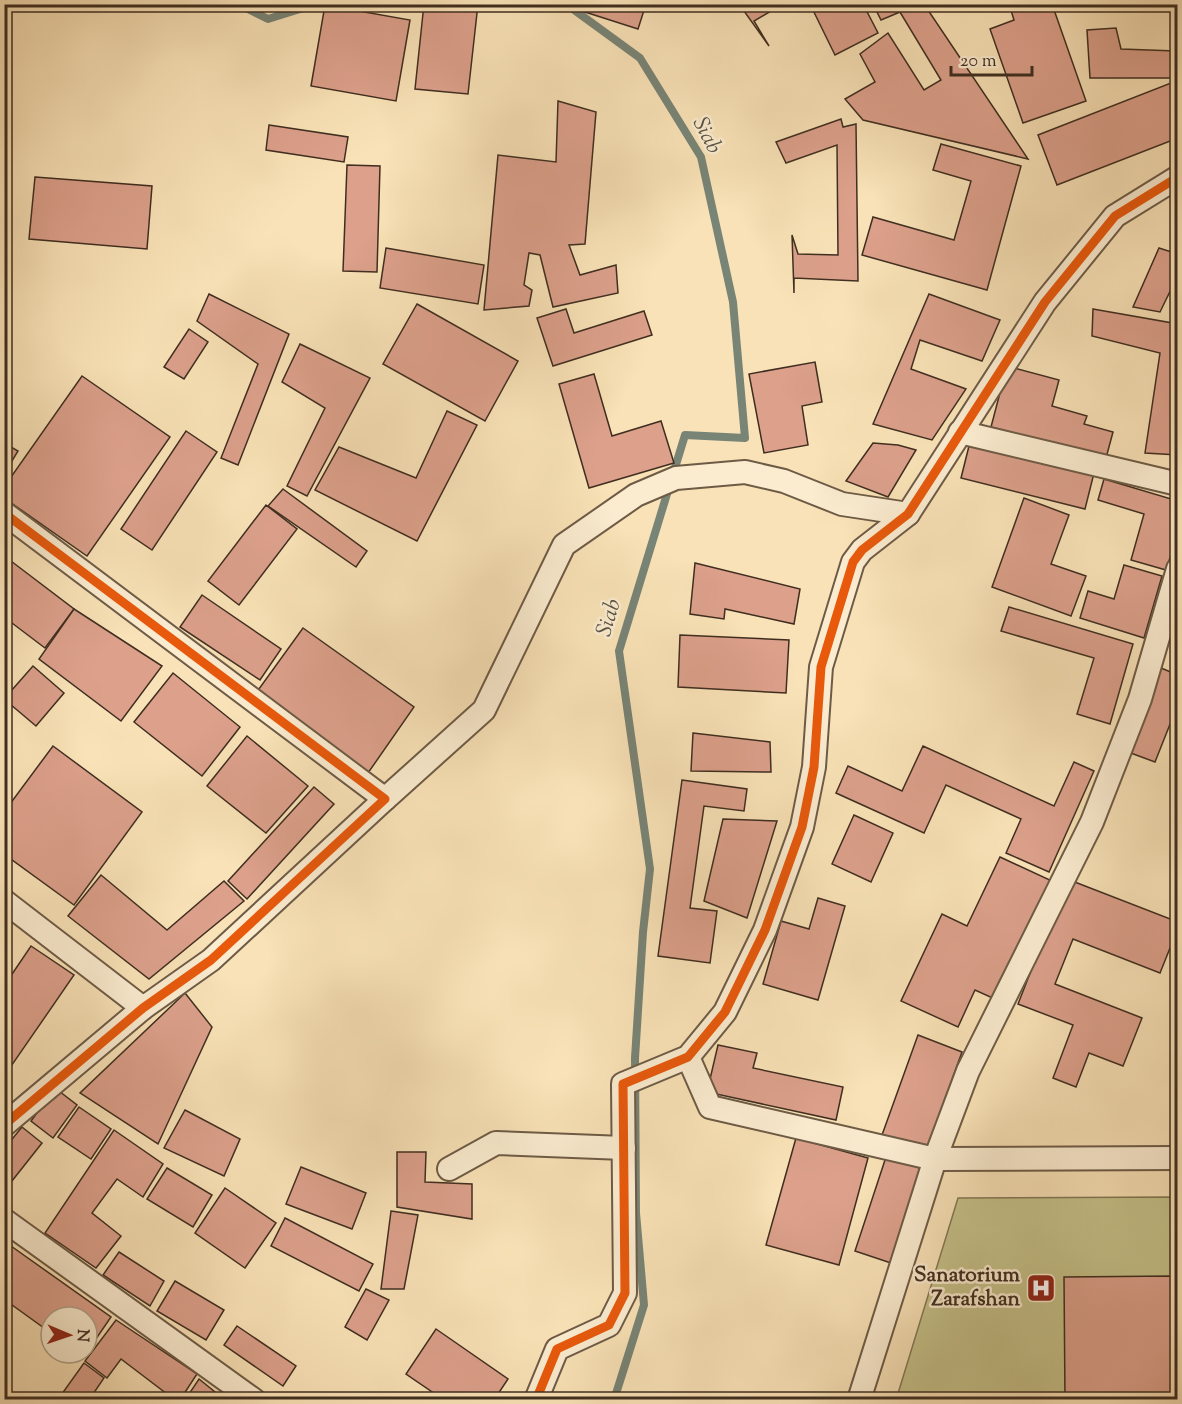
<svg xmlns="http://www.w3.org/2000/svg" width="1182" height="1404" font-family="'Sorts Mill Goudy',serif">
	<rect width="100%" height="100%" fill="#f9e2b7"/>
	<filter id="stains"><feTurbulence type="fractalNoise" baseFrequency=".00333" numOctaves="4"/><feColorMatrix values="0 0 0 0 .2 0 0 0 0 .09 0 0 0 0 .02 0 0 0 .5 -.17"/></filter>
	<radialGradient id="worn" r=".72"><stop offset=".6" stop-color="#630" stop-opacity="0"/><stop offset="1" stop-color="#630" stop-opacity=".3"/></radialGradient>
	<path fill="#c5c189" stroke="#827854" stroke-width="1.5" d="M1177,1197V1399L896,1400L958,1198Z"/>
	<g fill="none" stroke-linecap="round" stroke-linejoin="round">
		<g stroke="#788476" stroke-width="8">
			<path d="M238,4L268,19L316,4"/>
			<path d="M566,4L640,58L701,157L733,302L745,438L685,435L619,651L650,869L643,932L635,1058L636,1213L644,1305L614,1400"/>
		</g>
	</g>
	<g fill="#dca08b" stroke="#3f2e20" stroke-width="1.5">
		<path d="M424,4H478L468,94L415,89Z"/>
		<path d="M560,4H646L638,29Z"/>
		<path d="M739,4H783L754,21L769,46Z"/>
		<path d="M810,4H863L878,33L835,55Z"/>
		<path d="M873,4H924L1028,159L863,120L845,99L875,82L860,54L888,33L924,90L941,80L900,12L881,20Z"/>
		<path d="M1009,4H1052L1086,101L1023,123L990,29L1014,20Z"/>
		<path d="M325,5L410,20L396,101L311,86Z"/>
		<path d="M1116,28L1121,49L1176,51L1178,37V78H1090L1087,30Z"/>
		<path d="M1176,81L1178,138L1057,185L1038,135Z"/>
		<path d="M558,101L596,112L585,244L569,245L580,275L616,265L618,293L553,307L540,255L529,253L524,285L532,290L529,306L484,310L498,155L556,162Z"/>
		<path d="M841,119L843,127L856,124L858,281L794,278V293L792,235L798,254L838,255L837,145L786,163L776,142Z"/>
		<path d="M269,125L348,137L344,162L266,150Z"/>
		<path d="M941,144L1021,166L987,290L862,255L873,217L954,240L971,181L933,170Z"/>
		<path d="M347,165L380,166L377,272L343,271Z"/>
		<path d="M35,177L152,186L147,249L29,239Z"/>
		<path d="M386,248L484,265L478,304L380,288Z"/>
		<path d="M1159,248L1178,254V275L1160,312L1133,307Z"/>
		<path d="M209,294L289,334L238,465L221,458L258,364L197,321Z"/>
		<path d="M929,294L1000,320L982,361L920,340L911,369L966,389L932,440L873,424Z"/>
		<path d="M417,304L518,361L485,421L383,364Z"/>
		<path d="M566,309L574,333L644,311L652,335L553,366L537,318Z"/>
		<path d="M1093,309L1178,324V455L1145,453L1160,353L1092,336Z"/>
		<path d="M189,329L208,342L184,379L164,367Z"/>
		<path d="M300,344L370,378L307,496L287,486L325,408L282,382Z"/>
		<path d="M815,362L822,402L802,406L808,445L764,453L749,374Z"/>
		<path d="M1007,366L1059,380L1052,406L1087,416L1084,424L1113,432L1106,458L991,427Z"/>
		<path d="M594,374L612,436L661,421L674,463L589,488L559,384Z"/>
		<path d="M82,376L170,437L87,556L4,498V487Z"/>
		<path d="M447,411L477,425L417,541L315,490L339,447L416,478Z"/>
		<path d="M186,431L217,452L152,550L121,529Z"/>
		<path d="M970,442L1094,473L1085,509L961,478Z"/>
		<path d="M4,443L18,451L4,474Z"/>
		<path d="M873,443L898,445L916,450L888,497L846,481Z"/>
		<path d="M1104,479L1178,501V533L1166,570L1131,560L1144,514L1098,500Z"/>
		<path d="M283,489L367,551L356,567L268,506Z"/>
		<path d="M1024,498L1069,515L1051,564L1086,576L1071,616L992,587Z"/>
		<path d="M266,505L297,529L239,605L208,581Z"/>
		<path d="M7,558L74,609L45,648L4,617V562Z"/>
		<path d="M695,563L800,589L794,624L725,609L724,619L690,614Z"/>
		<path d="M1124,565L1162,576L1144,638L1080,618L1088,591L1114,599Z"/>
		<path d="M202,595L281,649L260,680L180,627Z"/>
		<path d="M1009,607L1133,644L1110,724L1077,714L1094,658L1001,631Z"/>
		<path d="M74,609L162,666L121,721L39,659Z"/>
		<path d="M303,628L414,707L368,773L256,693Z"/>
		<path d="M680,635L789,640L786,693L678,687Z"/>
		<path d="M33,666L64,693L36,726L4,699Z"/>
		<path d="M1161,668L1178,675V704L1155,762L1128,752Z"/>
		<path d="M173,673L240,727L202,776L134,722Z"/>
		<path d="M693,733L770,742L771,772L691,771Z"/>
		<path d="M247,736L308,786L266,833L207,786Z"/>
		<path d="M53,746L142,812L74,905L4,854V812Z"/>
		<path d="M923,746L1054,806L1074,762L1094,771L1049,872L1006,853L1021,819L946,785L924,833L836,793L848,766L902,791Z"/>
		<path d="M682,780L747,789L744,811L704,806L690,908L717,911L710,963L658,956Z"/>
		<path d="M314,787L334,804L247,899L228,881Z"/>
		<path d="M854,815L893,833L871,882L832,864Z"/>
		<path d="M723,819L777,821L747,918L704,901Z"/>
		<path d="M1000,857L1052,881L997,1000L975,990L958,1027L901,1001L942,914L967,926Z"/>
		<path d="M101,875L167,930L224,881L244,901L149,979L68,916Z"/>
		<path d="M1067,879L1178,922V928L1160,973L1073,939L1055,984L1142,1018L1123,1066L1089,1053L1076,1087L1053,1078L1073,1025L1018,1004Z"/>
		<path d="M818,898L845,906L818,1000L763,984L781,921L809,929Z"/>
		<path d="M31,946L74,975L5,1075L4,986Z"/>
		<path d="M185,993L212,1027L158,1144L80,1093Z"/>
		<path d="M918,1035L962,1052L926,1151L882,1135Z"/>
		<path d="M718,1045L757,1053L753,1068L843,1087L836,1120L707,1092Z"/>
		<path d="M55,1088L77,1105L53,1138L31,1121Z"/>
		<path d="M79,1107L111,1129L91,1159L58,1137Z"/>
		<path d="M185,1110L240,1139L224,1176L164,1148Z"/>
		<path d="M22,1127L42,1143L4,1191V1149Z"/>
		<path d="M114,1130L163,1164L143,1197L117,1179L92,1213L121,1236L96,1268L45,1233Z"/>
		<path d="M796,1138L868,1158L839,1265L766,1245Z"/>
		<path d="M397,1152H426L425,1182L472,1184V1219L397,1207Z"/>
		<path d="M886,1157L926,1170L894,1264L855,1251Z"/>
		<path d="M301,1167L366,1193L352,1229L286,1204Z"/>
		<path d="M167,1168L212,1195L193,1227L147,1199Z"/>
		<path d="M225,1188L276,1223L245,1268L195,1233Z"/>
		<path d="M391,1211L418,1215L404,1289H381Z"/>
		<path d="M285,1218L373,1264L359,1291L271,1246Z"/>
		<path d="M11,1246L111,1317L87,1352V1317H51V1333L12,1305L4,1315V1255Z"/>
		<path d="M119,1252L164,1281L150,1306L103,1275Z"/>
		<path d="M1173,1276V1400H1065L1064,1277Z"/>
		<path d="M175,1281L224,1310L206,1340L157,1311Z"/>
		<path d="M366,1289L389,1300L367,1340L345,1327Z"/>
		<path d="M116,1320L197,1374L180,1400H175L121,1359L107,1378L85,1361Z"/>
		<path d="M237,1326L296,1366L283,1386L224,1345Z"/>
		<path d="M436,1329L508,1379L494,1400H444L406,1374Z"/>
		<path d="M84,1363L104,1378L89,1400H61L59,1398Z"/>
		<path d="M199,1379L225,1400H185Z"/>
	</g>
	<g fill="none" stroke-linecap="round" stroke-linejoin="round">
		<g stroke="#6e5b46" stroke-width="26">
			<g id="minor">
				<path d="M960,432L1178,484"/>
				<path d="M4,513L385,799L211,960L143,1008L4,1125"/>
				<path d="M385,799L484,710L564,545L636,495L676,478L745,472L784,481L842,504L908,514"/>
				<path d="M4,901L143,1008"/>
				<path d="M688,1057L710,1107L935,1159L968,1071L1092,822L1140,699L1178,569"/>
				<path d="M449,1169L496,1143L624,1148"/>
				<path d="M4,1220L254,1400"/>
				<path d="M536,1400L557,1349L609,1325L625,1293L623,1084L688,1057L725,1012L765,930L802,827L814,767L821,667L853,562L862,550L908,514L1045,302L1115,216L1178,177"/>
				<path d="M859,1400L935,1159L1178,1158"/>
			</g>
		</g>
		<use href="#minor" stroke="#fbecd0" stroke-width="22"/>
		<g stroke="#fbecd0" stroke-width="13">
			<g id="cycleway">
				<path d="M4,513L385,799L211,960L143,1008L4,1125"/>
				<path d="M536,1400L557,1349L609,1325L625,1293L623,1084L688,1057L725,1012L765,930L802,827L814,767L821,667L853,562L862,550L908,514L1045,302L1115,216L1178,177"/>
			</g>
		</g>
		<use href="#cycleway" stroke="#e8590c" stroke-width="9"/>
	</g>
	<defs>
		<g id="hospital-square" transform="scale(1.5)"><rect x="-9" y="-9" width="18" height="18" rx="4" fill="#8f2418" stroke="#fbecd0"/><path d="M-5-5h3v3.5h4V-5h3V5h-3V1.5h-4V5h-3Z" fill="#fff"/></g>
	</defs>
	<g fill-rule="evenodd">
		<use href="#hospital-square" x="1041" y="1288"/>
	</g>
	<g text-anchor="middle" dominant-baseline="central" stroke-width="5" stroke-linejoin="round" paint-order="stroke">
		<g font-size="21" font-weight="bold" fill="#3f2e20" stroke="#fbecd0" text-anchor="end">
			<text x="1020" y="1276">Sanatorium<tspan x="1020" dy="24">Zarafshan</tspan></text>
		</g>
		<g font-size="22" font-style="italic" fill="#575244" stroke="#fbecd0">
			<text transform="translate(706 136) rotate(63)">Siab</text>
			<text transform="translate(610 618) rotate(-73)">Siab</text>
		</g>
	</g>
	<rect width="1182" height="1404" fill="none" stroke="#f9e2b7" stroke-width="24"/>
	<rect x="6" y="6" width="1170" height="1392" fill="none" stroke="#3f2e20" stroke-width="3"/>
	<rect x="12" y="12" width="1158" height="1380" fill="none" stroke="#3f2e20" stroke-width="1.5"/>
	<g transform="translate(69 1335) rotate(92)"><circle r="28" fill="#fbecd0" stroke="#b0a08a" stroke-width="1.5"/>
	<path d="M0-4.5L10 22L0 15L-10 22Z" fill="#8f2418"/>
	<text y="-9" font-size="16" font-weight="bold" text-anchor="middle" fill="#3f2e20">N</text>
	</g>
	<path d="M951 66v9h81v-9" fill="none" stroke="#3f2e20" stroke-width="3"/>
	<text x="960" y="66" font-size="18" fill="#3f2e20" stroke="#fbecd0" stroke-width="4.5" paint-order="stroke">20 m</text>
	<rect width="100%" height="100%" filter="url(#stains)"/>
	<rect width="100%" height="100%" fill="url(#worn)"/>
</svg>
